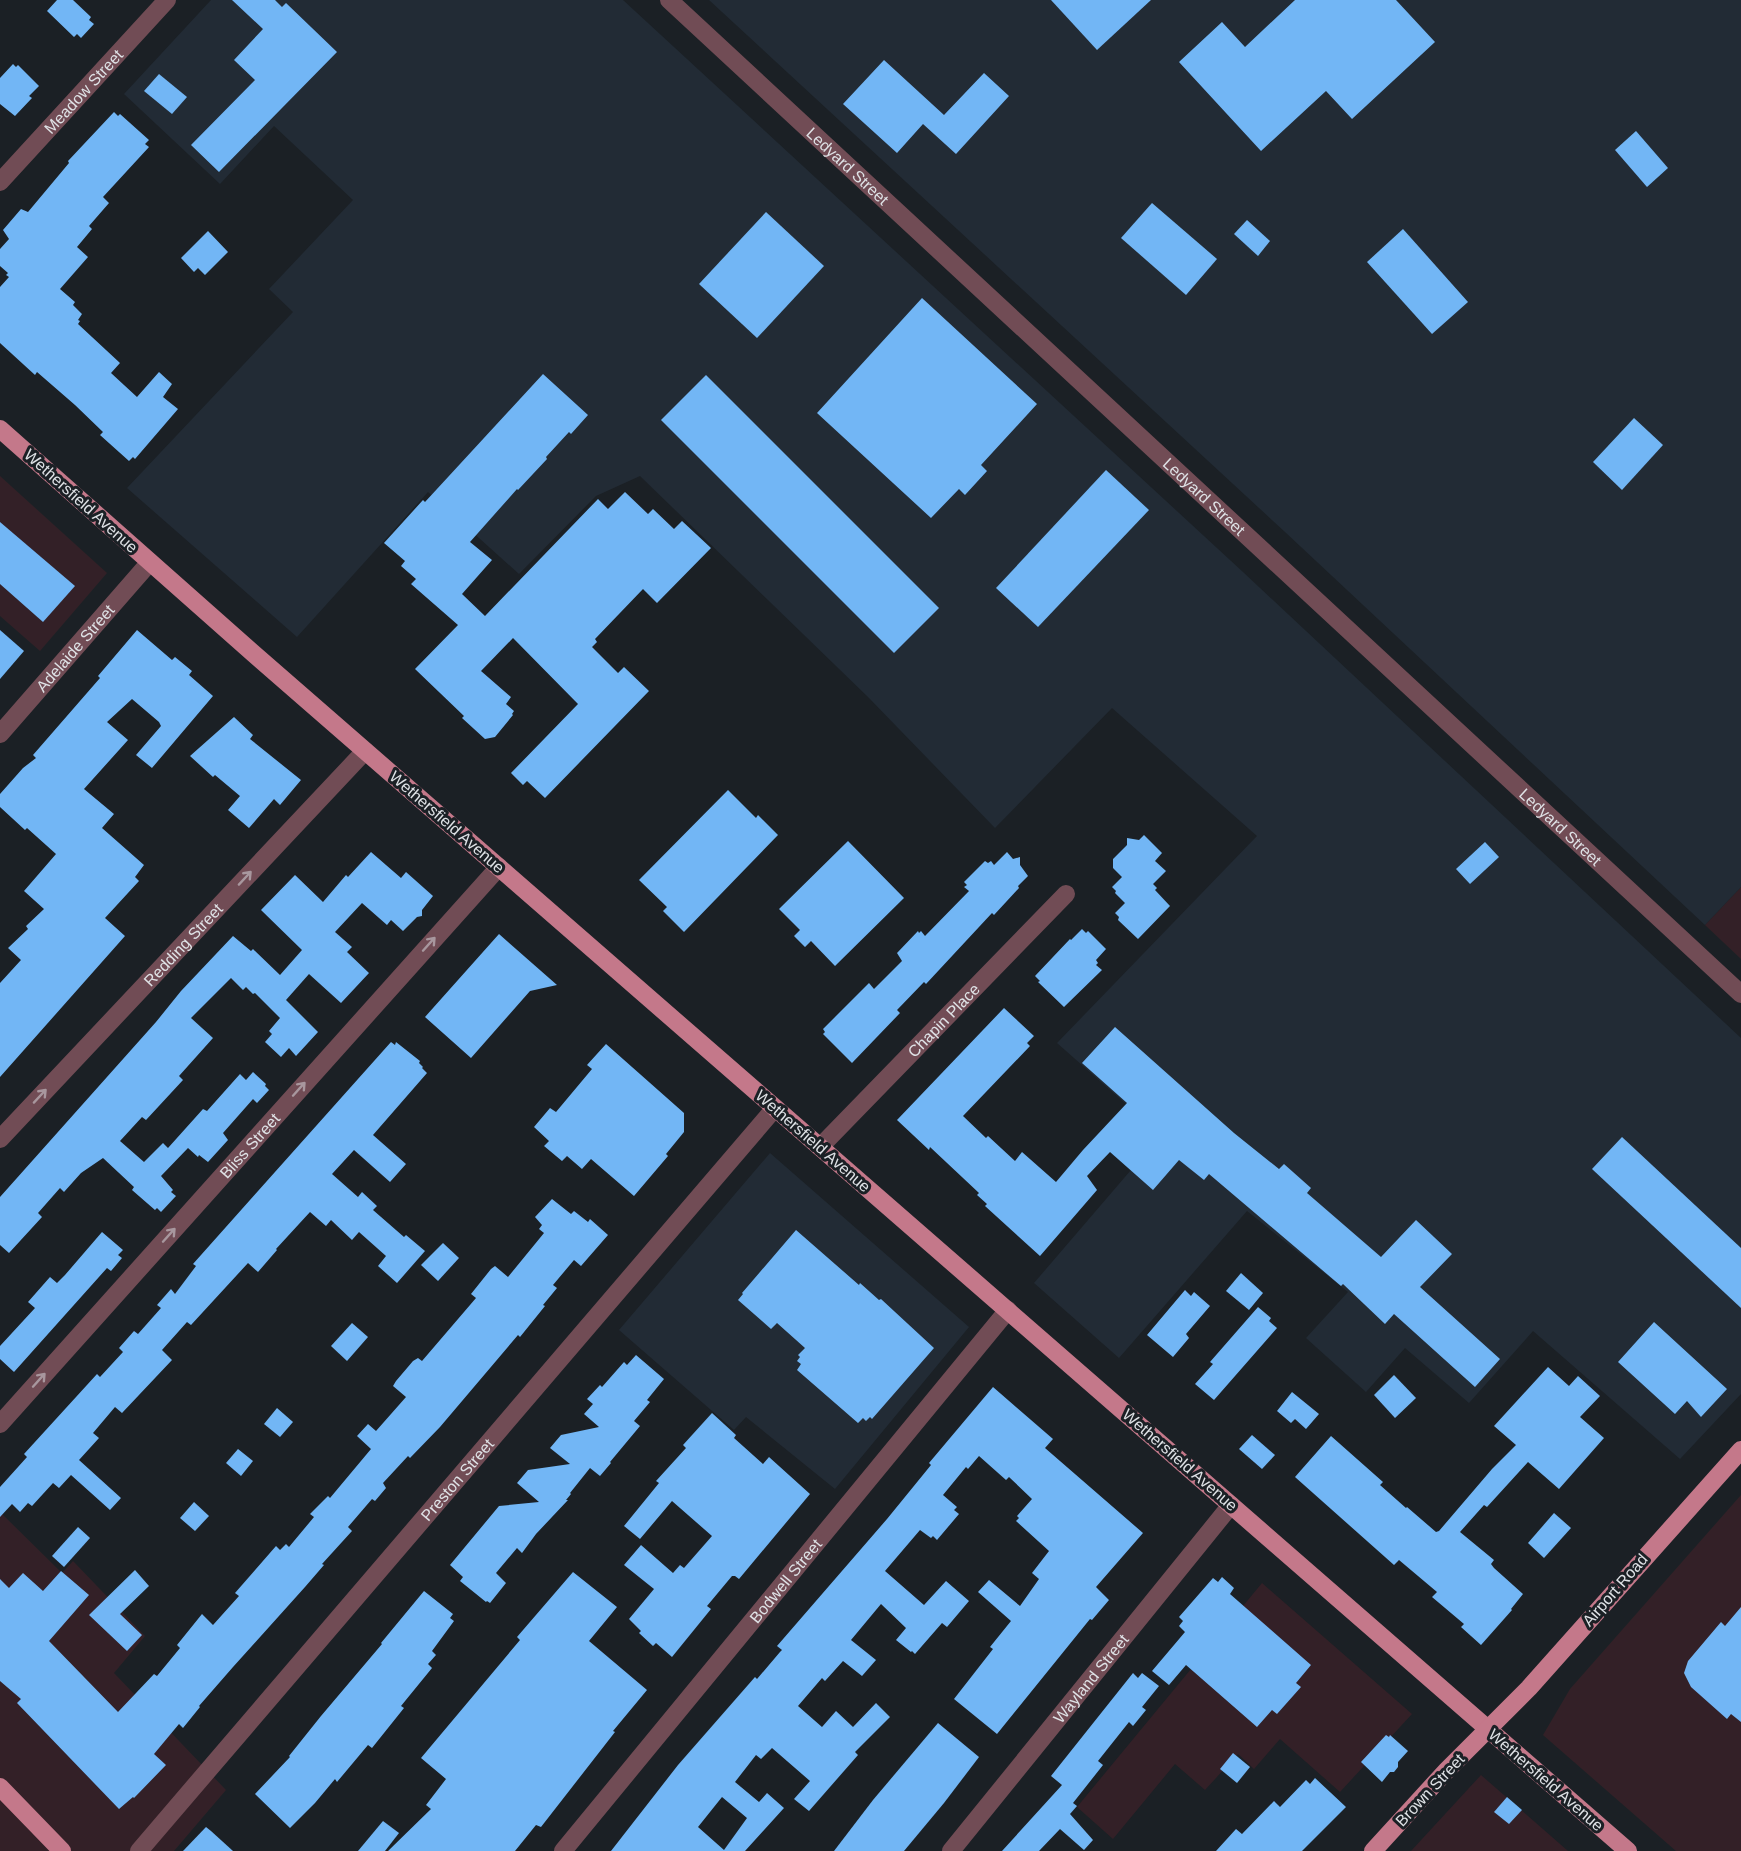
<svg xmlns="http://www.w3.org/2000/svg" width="1741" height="1851" font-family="Arial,sans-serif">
	<rect width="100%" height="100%" fill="#1b2025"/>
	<g fill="#332027">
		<path d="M0,476L107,573L40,651L0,616Z"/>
		<path d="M1741,887V959L1705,925Z"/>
		<path d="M1741,1495V1851H1676L1543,1735L1570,1689Z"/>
		<path d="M0,1512L62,1573L73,1561L145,1636L114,1673L226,1790L174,1851H0Z"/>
		<path d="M1262,1583L1412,1714L1340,1792L1280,1739L1254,1769L1238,1754L1205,1790L1175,1764L1113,1839L1077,1807Z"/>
		<path d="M1481,1775L1568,1851H1411Z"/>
	</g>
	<g fill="#222b35">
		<path d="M211,0H623L1243,572L1741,1038V1394L1680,1459L1533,1331L1469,1403L1405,1348L1366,1392L1306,1338L1348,1292L1247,1211L1119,1358L1034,1283L1161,1135L1057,1043L1257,836L1112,708L995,828L868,697L640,476L596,496L519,574L428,492L297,637L127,488L293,312L269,289L353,200L274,126L220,184L124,94Z"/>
		<path d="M709,0H1741V887L1705,925L1285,532Z"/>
		<path d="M770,1153L969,1327L835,1489L746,1417L734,1430L619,1330Z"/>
	</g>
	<g fill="#72b6f5" fill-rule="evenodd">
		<path d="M57,0H73L91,17L89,20L94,24L81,38L77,34L74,37L47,11Z"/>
		<path d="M232,0H275L282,7L286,3L337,52L219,172L191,145L255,80L234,60L263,29Z"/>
		<path d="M1051,0H1151L1097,50Z"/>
		<path d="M1295,0H1396L1435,42L1352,119L1326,91L1261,151L1179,62L1222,22L1245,47Z"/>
		<path d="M884,60L944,115L984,73L1009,96L956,154L923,124L897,153L843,104Z"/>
		<path d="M13,64L16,67L18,65L39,86L29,96L32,98L15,116L0,104V78Z"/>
		<path d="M159,74L187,97L172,114L144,91Z"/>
		<path d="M114,112L118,116L120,114L149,140L145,144L149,147L103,197L109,203L89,226L92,229L77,247L88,257L60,289L75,302L73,305L82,314L78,320L80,321L78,324L120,363L111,373L137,397L159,372L172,384L163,397L178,409L135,459L133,457L129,461L100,435L103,432L75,405L37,372L35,375L0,343V287L9,277L6,275L8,273L0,266V249L9,239L3,230L21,209L28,212L69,163L68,161Z"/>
		<path d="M1636,131L1668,168L1647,187L1615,150Z"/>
		<path d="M1152,203L1217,259L1186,295L1121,238Z"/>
		<path d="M766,212L824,266L757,338L699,284Z"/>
		<path d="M1247,220L1270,241L1258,256L1234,234Z"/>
		<path d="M1403,229L1468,302L1432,334L1367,262Z"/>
		<path d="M208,231L228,252L205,275L198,268L194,272L181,258Z"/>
		<path d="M922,298L1037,404L981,465L987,471L965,495L959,489L931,518L817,413Z"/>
		<path d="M543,374L588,415L571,434L569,432L546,457L547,459L518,490L517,489L470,542L492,560L462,594L485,616L598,499L608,509L625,492L648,514L653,509L674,529L682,521L711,548L657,603L643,589L595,639L597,642L592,647L618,673L624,667L649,691L545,798L527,781L523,785L511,773L578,704L513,638L481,671L511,697L506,704L514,711L512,714L513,715L495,737L485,739L462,718L464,716L415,669L458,625L411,584L416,579L401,566L405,561L384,543L423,500L425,502Z"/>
		<path d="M706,375L939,608L894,653L661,420Z"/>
		<path d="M1634,418L1663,445L1622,490L1593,462Z"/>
		<path d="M1106,470L1149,510L1038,627L996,588Z"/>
		<path d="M0,522L75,586L43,622L0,584Z"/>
		<path d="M0,630L24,651L0,679Z"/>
		<path d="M137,630L172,660L175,657L192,671L189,675L213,696L152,768L136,755L161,726L159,722L132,699L107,722L128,740L84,789L114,814L102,828L144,865L135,877L139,881L105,918L125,936L0,1077V983L21,960L8,948L28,929L26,926L44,909L24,891L56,854L27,828L25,830L0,807V794L23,768L36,758L33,755L100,678L98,676Z"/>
		<path d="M234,717L253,735L250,739L301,780L280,805L274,799L249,828L228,810L240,796L215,775L213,777L190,756Z"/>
		<path d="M728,790L756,818L758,815L778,835L684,932L663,911L667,907L639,880Z"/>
		<path d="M1144,835L1162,853L1155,861L1166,871L1153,884L1157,888L1155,890L1170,906L1138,939L1118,920L1119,917L1115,913L1125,903L1115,893L1116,891L1112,887L1122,877L1113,868V859L1127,845V838L1139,840Z"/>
		<path d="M848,841L904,898L835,966L811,941L805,947L794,936L800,930L779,909Z"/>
		<path d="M1485,842L1499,857L1470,884L1456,869Z"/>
		<path d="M371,852L401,878L406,872L433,896L422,910V916L417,917L403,931L391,920L387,925L362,903L335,932L352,947L347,952L369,973L341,1003L309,974L286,1000L318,1032L296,1056L289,1048L281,1057L265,1042L272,1034L269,1031L280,1018L255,993L253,994L246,987L243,990L231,978L191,1018L213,1038L179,1076L183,1080L146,1120L142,1117L120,1141L144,1162L163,1143L168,1148L203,1109L207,1111L240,1074L246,1080L253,1072L266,1084L265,1086L269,1090L257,1103L253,1099L223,1133L228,1140L208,1162L199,1155L198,1157L188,1148L161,1176L173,1190L171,1192L176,1196L161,1212L157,1208L155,1210L132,1190L134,1187L103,1158L81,1173L64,1192L60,1188L38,1213L42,1217L9,1253L0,1245V1197L156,1022L181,991L233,936L251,951L253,949L280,975L302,950L261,910L295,875L323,902L346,875L348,877Z"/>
		<path d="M1007,852L1013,859L1020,857V865L1028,876L1018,886L1019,888L994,915L992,913L926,984L924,982L897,1010L900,1013L852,1063L823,1034L825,1032L823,1029L869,983L874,989L902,961L897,953L918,931L919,933L921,931L925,936L969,891L964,887L967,885L964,882L985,861L988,863L991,861L994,865Z"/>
		<path d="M1082,929L1086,933L1088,931L1106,949L1096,960L1098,963L1096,965L1102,970L1064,1007L1038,982L1040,981L1035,976L1070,939L1071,940Z"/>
		<path d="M499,934L557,985L530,991L471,1058L425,1017Z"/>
		<path d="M1004,1008L1034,1036L1027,1043L1030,1046L963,1116L986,1138L988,1136L1015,1161L1022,1152L1056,1182L1083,1150L1127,1103L1082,1063L1115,1027L1234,1133L1279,1169L1284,1164L1311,1188L1307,1193L1381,1257L1416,1220L1452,1254L1420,1287L1500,1359L1475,1387L1394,1314L1385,1324L1343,1284L1341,1286L1209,1174L1204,1180L1179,1160L1153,1190L1110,1152L1087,1176L1097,1190L1040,1256L985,1206L987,1204L977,1195L979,1193L930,1147L929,1150L897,1120Z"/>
		<path d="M391,1042L395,1045L396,1042L420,1061L419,1063L423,1067L422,1068L427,1073L373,1135L406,1164L390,1182L354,1150L332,1174L358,1197L362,1192L377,1206L373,1210L404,1237L406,1235L425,1251L397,1283L378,1266L386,1256L359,1232L352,1240L331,1220L326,1226L310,1212L276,1249L277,1250L258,1272L248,1263L191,1325L187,1322L162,1350L172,1360L122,1413L115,1407L93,1433L99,1438L79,1460L121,1498L110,1510L71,1475L59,1488L53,1483L32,1506L28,1503L20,1512L12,1504L0,1517V1487L27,1457L24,1454L97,1374L100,1377L123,1352L119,1348L134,1331L138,1334L161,1308L157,1305L171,1289L175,1294L196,1266L193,1264Z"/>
		<path d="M606,1044L684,1113V1132L666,1154L668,1156L634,1196L591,1159L582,1169L567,1156L562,1161L544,1146L549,1141L534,1127L550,1108L556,1112L592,1069L587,1065Z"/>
		<path d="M1622,1137L1741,1248V1308L1592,1169Z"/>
		<path d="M552,1199L571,1214L574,1211L588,1222L590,1219L608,1235L581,1266L574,1260L553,1285L557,1288L543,1305L545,1306L520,1337L518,1335L440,1427L410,1458L408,1456L383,1483L386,1488L375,1501L372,1499L348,1527L352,1531L322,1564L324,1565L305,1587L233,1667L199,1706L200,1707L183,1728L179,1724L154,1754L166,1765L134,1798L133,1797L119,1809L17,1703L21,1699L0,1681V1579L9,1588L23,1573L43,1591L61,1571L89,1595L49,1641L118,1712L154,1674L157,1676L180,1648L177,1645L202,1614L213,1625L239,1596L235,1593L276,1546L280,1550L286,1544L289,1547L314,1517L310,1514L328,1496L330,1498L371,1449L357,1436L368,1424L376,1431L406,1397L393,1386L396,1381L413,1361L418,1358L422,1361L476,1298L471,1294L491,1269L495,1266L508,1277L544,1233L539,1229L542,1225L535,1217Z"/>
		<path d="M796,1230L859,1285L860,1283L879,1300L881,1299L934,1348L872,1419L870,1417L866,1421L863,1418L858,1423L797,1370L801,1364L797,1361L800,1357L798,1355L805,1348L777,1323L771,1329L738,1300L743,1294L742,1293Z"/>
		<path d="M102,1232L123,1250L118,1255L122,1258L111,1271L107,1268L14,1372L0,1359V1346L35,1308L28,1302L50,1277L57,1283L65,1275Z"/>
		<path d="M443,1243L459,1258L438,1281L421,1265Z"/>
		<path d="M1241,1273L1263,1293L1249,1310L1226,1291Z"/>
		<path d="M1185,1290L1191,1296L1194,1292L1210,1306L1186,1334L1189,1338L1173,1357L1147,1335Z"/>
		<path d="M1258,1307L1271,1318L1269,1321L1277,1328L1214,1400L1195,1384L1213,1364L1210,1362Z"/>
		<path d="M1654,1322L1727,1389L1701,1417L1687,1401L1675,1414L1618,1362Z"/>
		<path d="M352,1323L368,1337L347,1361L331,1346Z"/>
		<path d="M636,1355L664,1379L647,1400L650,1402L634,1421L640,1426L610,1462L611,1463L600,1476L590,1468L570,1493L571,1494L566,1500H568L536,1534L522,1553L517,1548L496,1573L506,1583L490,1603L487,1601L486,1602L460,1581L463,1577L450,1565L499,1506L539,1502L517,1483L528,1470L570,1464L550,1448L561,1435L599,1427L584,1414L593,1404L587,1399L600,1385L602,1387L624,1362L627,1365Z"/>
		<path d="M1548,1367L1569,1386L1578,1376L1600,1396L1580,1417L1604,1438L1559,1489L1528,1462L1487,1507L1484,1505L1460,1532L1494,1560L1491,1564L1494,1568L1523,1594L1511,1609L1512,1610L1481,1645L1461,1627L1464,1624L1432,1597L1437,1592L1399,1560L1394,1565L1295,1477L1331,1436L1383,1482L1380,1485L1406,1508L1407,1507L1436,1532L1439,1531L1492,1469L1516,1445L1494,1426Z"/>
		<path d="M1394,1375L1416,1398L1395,1418L1374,1395Z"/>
		<path d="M993,1387L1053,1439L1045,1448L1143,1533L1096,1587L1109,1600L1092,1620L1090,1619L997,1734L954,1699L993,1649L990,1647L1011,1621L978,1592L989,1580L1020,1606L1039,1579L1032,1573L1049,1551L1016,1521L1019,1518L1017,1516L1032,1499L1009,1477L1006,1480L979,1456L968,1469L966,1467L943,1495L957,1507L954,1510L959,1514L937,1540L933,1536L931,1538L920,1530L885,1571L924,1605L946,1581L969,1601L947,1627L942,1623L915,1654L912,1651L911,1652L896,1640L906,1628L881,1604L851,1640L876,1660L862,1676L843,1661L825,1681L822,1678L798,1706L822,1727L836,1711L853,1727L876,1703L890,1717L855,1752L858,1755L809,1811L794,1799L810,1781L772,1748L761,1759L756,1755L735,1782L759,1802L767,1793L784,1808L745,1851H611L678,1765L755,1677L757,1679L780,1652L782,1650L777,1646L887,1519L931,1465L929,1463ZM722,1797L747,1818L724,1850L698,1827Z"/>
		<path d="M1292,1392L1319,1414L1306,1429L1295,1419L1291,1423L1277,1411Z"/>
		<path d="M277,1408L293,1422L280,1437L264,1424Z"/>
		<path d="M712,1413L736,1435L734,1438L763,1464L769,1457L810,1494L739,1579L735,1576H732L707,1606L711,1609L672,1657L656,1643L653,1646L639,1633L641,1631L629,1619L654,1589L624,1565L641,1545L673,1573L680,1565L684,1568L712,1536L672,1501L640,1539L624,1526L659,1483L656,1481L686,1448L683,1445Z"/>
		<path d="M1252,1435L1275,1455L1262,1469L1239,1449Z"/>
		<path d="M238,1449L253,1461L241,1476L226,1463Z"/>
		<path d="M194,1502L209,1516L195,1531L180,1518Z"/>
		<path d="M1554,1513L1571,1528L1544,1558L1528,1543Z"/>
		<path d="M78,1527L90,1538L64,1567L52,1556Z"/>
		<path d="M135,1570L149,1586L120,1614L142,1635L127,1651L89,1615Z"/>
		<path d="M573,1572L617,1607L589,1641L647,1690L613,1731L615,1732L541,1827L536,1825L515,1851H388L431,1809L426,1805L446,1779L421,1758L520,1640L517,1637Z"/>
		<path d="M1222,1577L1234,1588L1230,1594L1311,1665L1296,1683L1301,1687L1277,1714L1272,1710L1257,1727L1186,1665L1169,1685L1152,1671L1185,1632L1179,1626L1183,1621L1179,1617L1213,1578L1218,1582Z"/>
		<path d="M424,1591L453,1614L450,1618L454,1621L432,1651L436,1655L428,1664L432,1668L401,1706L404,1708L372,1748L368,1745L337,1782L335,1779L315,1803L290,1828L255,1794L290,1757L289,1756L321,1716L382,1644L381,1643Z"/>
		<path d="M1741,1607V1722L1731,1714L1727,1719L1691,1687L1684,1673L1688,1661L1721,1622L1725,1626Z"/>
		<path d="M1133,1673L1138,1678L1142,1673L1159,1686L1142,1707L1146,1710L1133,1726L1129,1722L1098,1761L1103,1765L1073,1803L1077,1806L1070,1814L1093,1840L1084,1850L1060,1829L1039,1851H1002L1062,1785L1051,1776Z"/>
		<path d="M938,1723L979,1757L944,1803L904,1851H834L873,1800Z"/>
		<path d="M1386,1735L1389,1737L1390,1735L1408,1751L1398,1762V1767L1394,1772H1390L1382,1782L1361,1762Z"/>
		<path d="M1233,1753L1250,1767L1237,1783L1220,1769Z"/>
		<path d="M1315,1778L1346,1807L1302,1851H1216L1236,1829L1242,1834L1274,1801L1280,1807L1306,1780L1310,1784Z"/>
		<path d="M1507,1797L1522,1810L1509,1824L1494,1812Z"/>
		<path d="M383,1821L399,1833L385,1851H358Z"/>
		<path d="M206,1827L211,1831L233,1851H183Z"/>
	</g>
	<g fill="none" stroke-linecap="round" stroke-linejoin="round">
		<g stroke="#714c55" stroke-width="18">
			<path id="s1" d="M669,0L1741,994"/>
			<path id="s2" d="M0,182L167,0"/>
			<path id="s3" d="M0,734L150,562"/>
			<path id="s4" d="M0,1139L365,751"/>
			<path id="s5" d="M820,1147L1066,894"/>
			<path id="s6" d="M0,1424L499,867"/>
			<path id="s7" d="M139,1851L775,1108"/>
			<path id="s8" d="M563,1851L1008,1310"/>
			<path id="s9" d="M951,1851L1231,1505"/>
		</g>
		<g stroke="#c4788a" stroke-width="18">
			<path d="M0,429L254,654L1628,1851"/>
			<path d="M0,1787L62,1851"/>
			<path d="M1373,1851L1447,1770L1529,1688L1741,1450"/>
		</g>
	</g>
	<defs><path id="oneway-shaft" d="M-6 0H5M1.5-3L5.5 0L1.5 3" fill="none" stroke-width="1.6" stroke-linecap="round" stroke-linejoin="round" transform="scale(1.5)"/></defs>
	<g stroke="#a8979e">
		<use href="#oneway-shaft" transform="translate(245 878) rotate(-47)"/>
		<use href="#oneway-shaft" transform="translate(429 944) rotate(-48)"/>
		<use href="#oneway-shaft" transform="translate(299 1089) rotate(-48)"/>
		<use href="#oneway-shaft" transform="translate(40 1096) rotate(-47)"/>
		<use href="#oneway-shaft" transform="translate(169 1235) rotate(-48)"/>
		<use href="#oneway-shaft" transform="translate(39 1380) rotate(-48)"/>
	</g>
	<g text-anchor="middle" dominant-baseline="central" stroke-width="6" stroke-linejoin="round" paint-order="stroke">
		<g font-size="16" fill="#dfe2e6" stroke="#1b2025">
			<text stroke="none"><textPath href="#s2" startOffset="123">Meadow Street</textPath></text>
			<text stroke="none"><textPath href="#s1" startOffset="244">Ledyard Street</textPath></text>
			<text stroke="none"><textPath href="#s1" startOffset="730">Ledyard Street</textPath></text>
			<text transform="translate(81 501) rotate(42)">Wethersfield Avenue</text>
			<text stroke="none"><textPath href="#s3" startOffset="114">Adelaide Street</textPath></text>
			<text transform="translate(447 822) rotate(41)">Wethersfield Avenue</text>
			<text stroke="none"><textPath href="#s1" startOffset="1216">Ledyard Street</textPath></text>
			<text stroke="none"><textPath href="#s4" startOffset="267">Redding Street</textPath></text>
			<text stroke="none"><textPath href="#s5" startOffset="177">Chapin Place</textPath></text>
			<text transform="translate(813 1141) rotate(41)">Wethersfield Avenue</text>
			<text stroke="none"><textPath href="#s6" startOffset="374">Bliss Street</textPath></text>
			<text transform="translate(1180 1460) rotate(41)">Wethersfield Avenue</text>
			<text stroke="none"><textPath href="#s7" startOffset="489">Preston Street</textPath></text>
			<text stroke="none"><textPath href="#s8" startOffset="350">Bodwell Street</textPath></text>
			<text transform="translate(1615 1590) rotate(-49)">Airport Road</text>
			<text stroke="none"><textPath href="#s9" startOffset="222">Wayland Street</textPath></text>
			<text transform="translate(1546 1780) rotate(41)">Wethersfield Avenue</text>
			<text transform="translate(1430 1790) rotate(-47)">Brown Street</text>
		</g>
	</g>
</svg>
